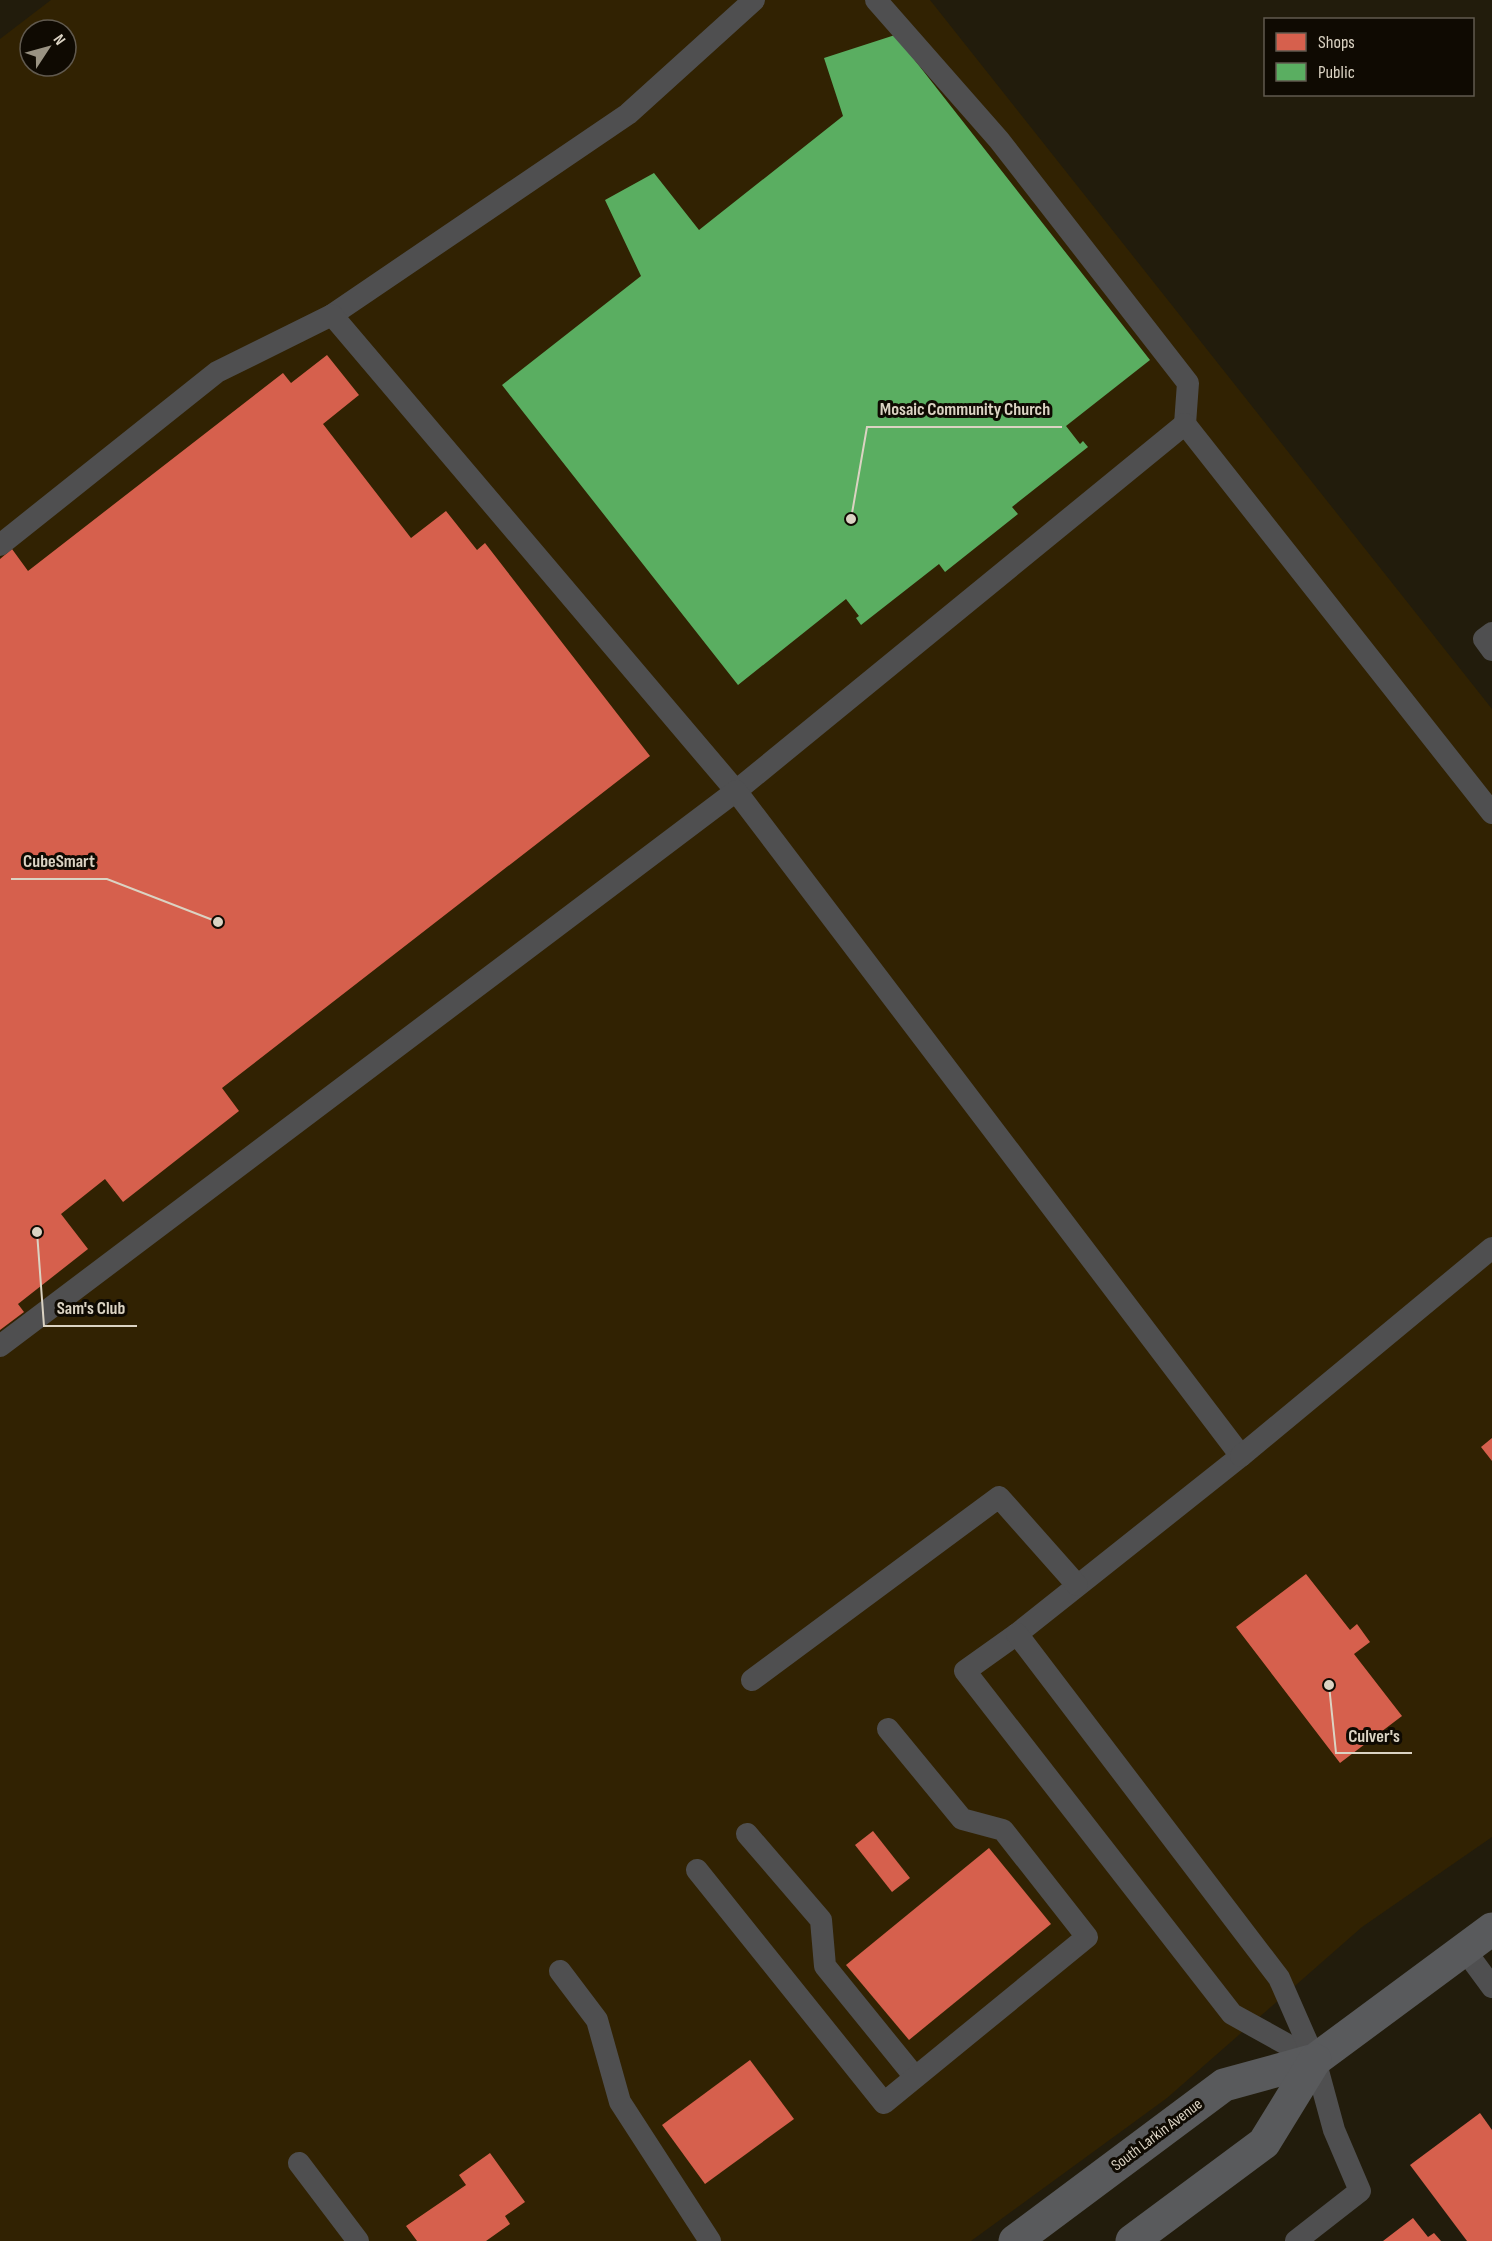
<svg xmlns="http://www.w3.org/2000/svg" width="1492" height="2241" font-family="'Sofia Sans Condensed',sans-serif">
	<rect width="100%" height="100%" fill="#221c0c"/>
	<path fill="#312202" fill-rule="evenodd" d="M51,0H930L1492,709V1837L1362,1927L1167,2098L971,2241H0V39ZM30,30H66V66H30Z"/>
	<g fill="#d6604d">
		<path d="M327,355L359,395L323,424L411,538L446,511L477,550L485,543L650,756L222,1088L239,1111L123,1202L105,1179L61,1214L88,1249L18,1304L24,1312L0,1330V559L12,549L28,571L283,373L291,383Z"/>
		<path d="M1492,1438V1461L1481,1447Z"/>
		<path d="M1306,1574L1350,1630L1357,1624L1370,1642L1354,1654L1402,1716L1340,1763L1236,1627Z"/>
		<path d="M873,1831L910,1878L892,1892L855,1845Z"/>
		<path d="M989,1848L1051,1924L909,2040L846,1965Z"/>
		<path d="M750,2060L794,2119L705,2184L662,2125Z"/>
		<path d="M1480,2113L1492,2130V2241H1467L1410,2165Z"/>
		<path d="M490,2153L525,2202L505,2216L510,2224L486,2241H417L406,2226L466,2185L459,2175Z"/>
		<path d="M1413,2218L1428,2237L1434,2233L1441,2241H1383Z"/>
	</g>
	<path fill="#5aae61" d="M895,35L1150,360L1066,426L1080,444L1083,441L1088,447L1012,507L1018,514L945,572L939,564L861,625L856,618L859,616L846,599L738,685L502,385L641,276L605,200L654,173L699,230L843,116L824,58Z"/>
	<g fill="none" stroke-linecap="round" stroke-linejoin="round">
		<g stroke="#4f4f50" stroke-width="22">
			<path d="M876,0L999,140L1188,383L1185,424"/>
			<path d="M332,315L628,114L754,0"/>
			<path d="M0,545L217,372L332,315L736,791L1185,424L1492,813"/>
			<path d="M1492,633L1484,639L1492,650"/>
			<path d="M0,1346L736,791L1241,1456L1017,1634L965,1671L1232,2014L1315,2060"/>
			<path d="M1241,1456L1492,1248"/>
			<path d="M1017,1634L1279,1978L1315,2060L1334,2130L1360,2191L1296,2241"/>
			<path d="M752,1680L999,1497L1077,1585"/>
			<path d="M747,1834L821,1920L825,1966L915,2077"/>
			<path d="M697,1870L884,2103L1087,1937L1003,1830L962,1819L888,1729"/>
			<path d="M1464,1949L1492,1987"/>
			<path d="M560,1971L597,2020L620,2102L710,2241"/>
			<path d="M299,2163L358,2241"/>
		</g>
		<g stroke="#595a5c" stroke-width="33">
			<path d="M1015,2241L1224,2085L1315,2060L1492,1929"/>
			<path d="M1132,2241L1264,2143L1315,2060"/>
		</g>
	</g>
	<g text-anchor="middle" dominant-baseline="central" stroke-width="6" stroke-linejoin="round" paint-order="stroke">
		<g font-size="16" fill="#dbd3c3" stroke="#0f0a02">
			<text transform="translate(1157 2135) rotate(-37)">South Larkin Avenue</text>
		</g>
	</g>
	<path fill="none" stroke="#dbd3c3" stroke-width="2" d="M851 519L867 427H1062M218 922L107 879H11M37 1232L44 1326H137M1329 1685L1336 1753H1412"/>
	<g fill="#dbd3c3" stroke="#0f0a02" stroke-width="2">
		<circle cx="851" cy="519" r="6"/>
		<circle cx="218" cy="922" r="6"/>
		<circle cx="37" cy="1232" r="6"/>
		<circle cx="1329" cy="1685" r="6"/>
	</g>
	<g font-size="18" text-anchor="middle" font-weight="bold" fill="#dbd3c3" stroke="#0f0a02" stroke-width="6" stroke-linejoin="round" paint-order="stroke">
		<text x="965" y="415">Mosaic Community Church</text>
		<text x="59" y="867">CubeSmart</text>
		<text x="91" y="1314">Sam's Club</text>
		<text x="1374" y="1742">Culver's</text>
	</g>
	<rect x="1264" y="18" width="210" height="78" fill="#0f0a02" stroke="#615a4f" stroke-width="1.5"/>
	<rect x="1276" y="33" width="30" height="18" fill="#d6604d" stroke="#615a4f" stroke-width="1.5"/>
	<text x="1318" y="48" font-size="18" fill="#dbd3c3">Shops</text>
	<rect x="1276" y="63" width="30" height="18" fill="#5aae61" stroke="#615a4f" stroke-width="1.5"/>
	<text x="1318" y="78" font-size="18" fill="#dbd3c3">Public</text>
	<g transform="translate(48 48) rotate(54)"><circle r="28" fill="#0f0a02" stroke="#615a4f" stroke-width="1.5"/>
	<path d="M0-4.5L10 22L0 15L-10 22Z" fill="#9a9383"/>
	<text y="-9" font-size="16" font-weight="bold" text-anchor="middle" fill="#dbd3c3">N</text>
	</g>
</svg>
